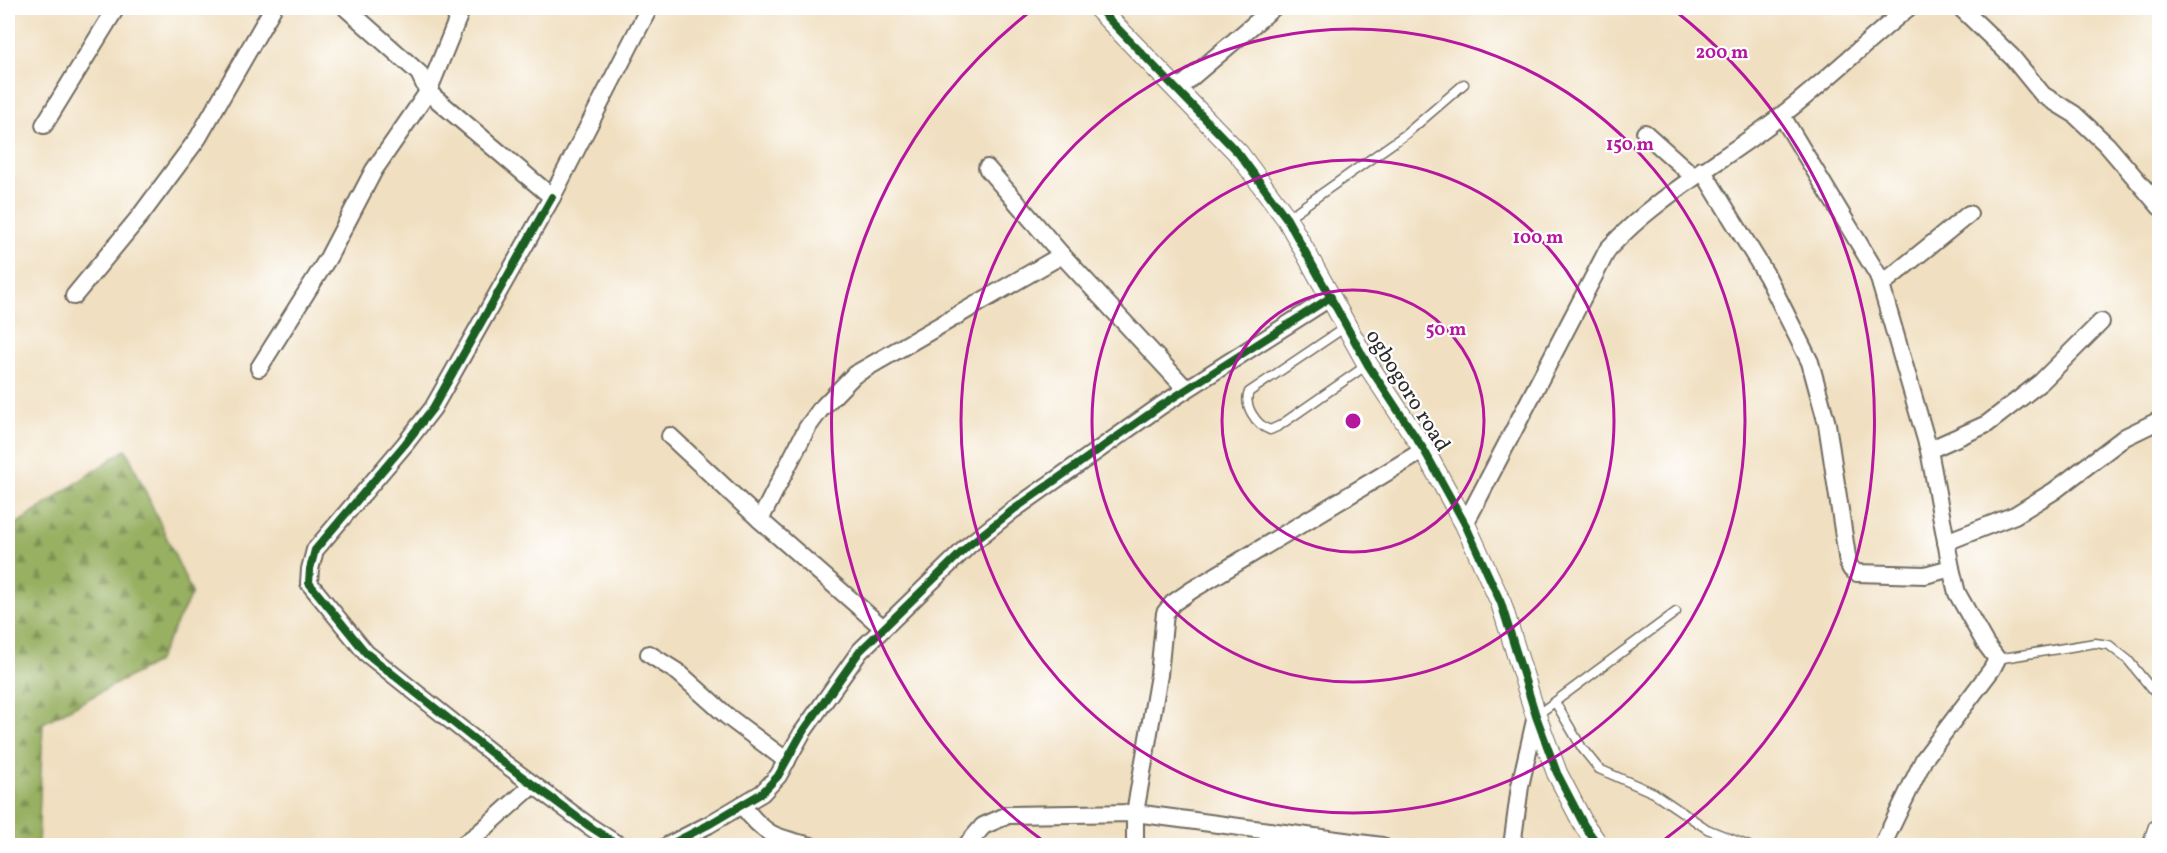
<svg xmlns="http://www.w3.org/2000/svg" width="2167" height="853" font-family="Vollkorn,serif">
	<defs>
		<pattern id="forest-firs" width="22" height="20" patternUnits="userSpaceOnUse" patternTransform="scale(1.5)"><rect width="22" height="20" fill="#97b062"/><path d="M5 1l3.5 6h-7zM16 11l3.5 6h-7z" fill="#7b8f51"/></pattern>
	</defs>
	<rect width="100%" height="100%" fill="#fff"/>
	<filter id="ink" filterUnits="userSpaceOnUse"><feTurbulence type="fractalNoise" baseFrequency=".0167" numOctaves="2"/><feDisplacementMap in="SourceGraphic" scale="12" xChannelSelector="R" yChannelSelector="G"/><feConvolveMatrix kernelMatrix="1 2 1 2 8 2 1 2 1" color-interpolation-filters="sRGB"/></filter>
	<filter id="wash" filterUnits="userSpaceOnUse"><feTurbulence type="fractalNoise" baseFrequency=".008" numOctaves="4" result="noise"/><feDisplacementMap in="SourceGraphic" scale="24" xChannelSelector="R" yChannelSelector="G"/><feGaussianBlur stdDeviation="1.35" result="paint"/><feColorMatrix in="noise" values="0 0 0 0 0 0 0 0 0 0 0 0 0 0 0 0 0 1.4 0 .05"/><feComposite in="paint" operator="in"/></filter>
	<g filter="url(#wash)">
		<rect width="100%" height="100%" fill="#f0dfc0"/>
		<path fill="url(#forest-firs)" stroke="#616e46" stroke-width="1.5" d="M126,449L192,593L157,662L43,723L38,845H8V530Z"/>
	</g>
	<g filter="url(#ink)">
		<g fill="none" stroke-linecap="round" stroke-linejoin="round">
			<g stroke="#706a5f" stroke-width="11">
				<g id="service">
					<path d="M1287,218L1406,134L1464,84"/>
					<path d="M1347,326L1249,392C1243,405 1256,425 1270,430L1279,426L1367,365"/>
					<path d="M1997,659L2095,643L2109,645L2128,660L2160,699"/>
					<path d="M1555,702L1582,748L1599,769L1654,793L1707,829L1749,846"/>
					<path d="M1537,715L1676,612"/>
					<path d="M2146,846L2153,826L2160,818"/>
				</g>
			</g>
			<g stroke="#706a5f" stroke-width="20">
				<g id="minor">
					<path d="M346,8L419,73L428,92L552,197L649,8"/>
					<path d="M1961,8L2012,57L2043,95L2074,114L2107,145L2160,207"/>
					<path d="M1178,89L1273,8"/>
					<path d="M1782,116L1878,275L1929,450L1951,568L1957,593L1985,643L1997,659L1992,669L1924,759L1882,846"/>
					<path d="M44,125L116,8"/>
					<path d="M1645,133L1693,176"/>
					<path d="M987,168L1062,255L1186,389"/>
					<path d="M1702,170L1767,276L1810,362L1827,424L1848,563L1851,569L1857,573L1925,575L1951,568"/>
					<path d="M552,197L433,408L405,444L315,550L310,569L309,583L366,653L504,763L589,826L615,843L622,846"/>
					<path d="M1881,285L1969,214"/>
					<path d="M74,296L140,216L198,138L273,8"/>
					<path d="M259,368L328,258L374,170L428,92L462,8"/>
					<path d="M670,436L760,520L883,628"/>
					<path d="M1929,450L1987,424L2041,382L2101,322"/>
					<path d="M760,520L807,428L820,410L854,375L1062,255"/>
					<path d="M1465,524L1608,249C1660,193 1724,161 1782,115C1826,81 1866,42 1908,8"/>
					<path d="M1946,542L2015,515L2054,491L2125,437L2160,420"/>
					<path d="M649,654L679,673L727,716L787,761"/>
					<path d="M742,805C765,836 775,837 811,846"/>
					<path d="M461,846L479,833L533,785"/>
					<path d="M667,846L708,825L762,793L778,776L802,733L860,651L969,545L1013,510L1162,405L1331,297"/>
					<path d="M966,846L983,826L1008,815L1135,813L1382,846"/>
					<path d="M1135,846V813L1159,675L1165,613L1173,603L1192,590L1424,450"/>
					<path d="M1512,846L1520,786L1536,716"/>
				</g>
			</g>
			<g stroke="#706a5f" stroke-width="22">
				<path id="tertiary" d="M1098,8L1239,154L1287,219L1368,365L1424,450L1465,524L1501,603L1536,716L1557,773L1584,825L1599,846"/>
			</g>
			<use href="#service" stroke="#fff" stroke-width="8"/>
			<use href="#minor" stroke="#fff" stroke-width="16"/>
			<use href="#tertiary" stroke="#fff" stroke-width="20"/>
			<g stroke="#fff" stroke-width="11">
				<g id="cycleway">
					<path d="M1098,8L1239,154L1287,219L1368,365L1424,450L1465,524L1501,603L1536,716L1557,773L1584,825L1599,846"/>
					<path d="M552,197L433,408L405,444L315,550L310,569L309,583L366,653L504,763L589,826L615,843L622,846"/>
					<path d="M667,846L708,825L762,793L778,776L802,733L860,651L969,545L1013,510L1162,405L1331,297"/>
				</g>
			</g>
			<use href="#cycleway" stroke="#1b5e20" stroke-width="8"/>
		</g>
	</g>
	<g fill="none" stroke="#b5179e" stroke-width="3">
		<circle cx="1353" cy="421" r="131"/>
		<circle cx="1353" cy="421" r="261"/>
		<circle cx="1353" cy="421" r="392"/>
		<path d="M1046 843A522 522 0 0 1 1032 10M1674 10A522 522 0 0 1 1660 843"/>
	</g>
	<g text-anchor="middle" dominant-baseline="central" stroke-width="4.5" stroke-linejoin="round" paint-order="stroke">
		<g font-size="22" fill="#2b2b2b" stroke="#fff">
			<text transform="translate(1407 391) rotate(58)">ogbogoro road</text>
		</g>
	</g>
	<circle cx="1353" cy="421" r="9" fill="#b5179e" stroke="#fff" stroke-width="3"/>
	<g font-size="18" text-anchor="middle" font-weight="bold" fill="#b5179e" stroke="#fff" stroke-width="4.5" stroke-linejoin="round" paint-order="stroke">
		<text x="1722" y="58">200 m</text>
		<text x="1630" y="150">150 m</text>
		<text x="1538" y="243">100 m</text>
		<text x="1446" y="335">50 m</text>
	</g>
	<rect width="2167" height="853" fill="none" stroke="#fff" stroke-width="30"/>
</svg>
